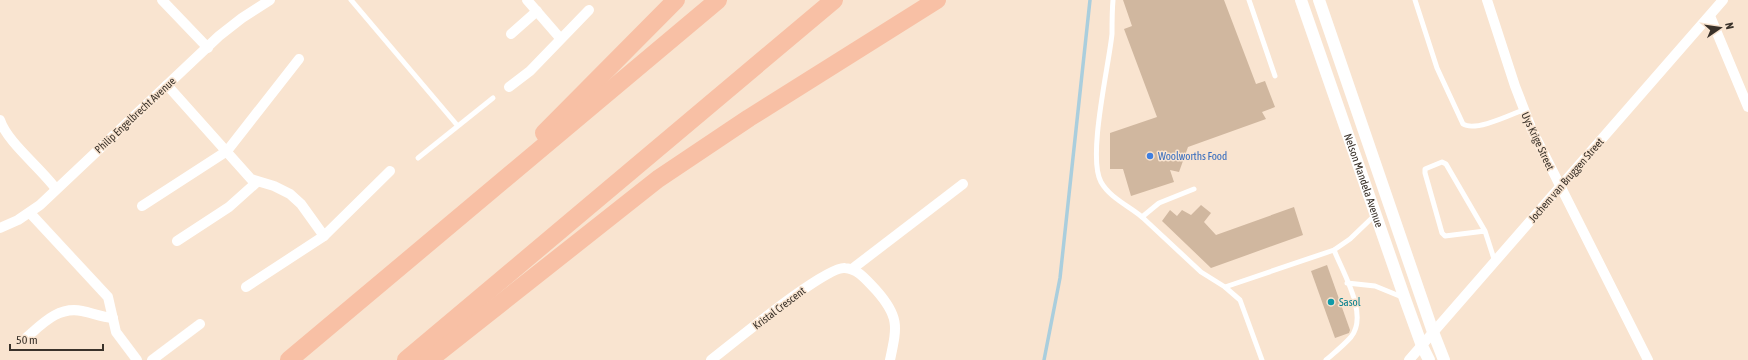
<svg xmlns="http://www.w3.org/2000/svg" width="1748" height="360" font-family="'Asap Condensed',sans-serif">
	<rect width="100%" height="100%" fill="#f9e4d0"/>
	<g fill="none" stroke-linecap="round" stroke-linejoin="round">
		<path stroke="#aacedd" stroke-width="3.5" d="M1044,360L1060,278L1090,0"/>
	</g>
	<g fill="#d0b79f">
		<path d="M1123,0H1224L1256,84L1265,81L1275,107L1262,112L1266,119L1188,147L1179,172L1170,170L1174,182L1131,196L1123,169H1110V133L1157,117L1124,29L1132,26Z"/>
		<path d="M1201,205L1211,213L1204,222L1216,235L1294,207L1303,235L1211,268L1162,221L1170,210L1177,216L1182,210L1191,215Z"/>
		<path d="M1327,265L1350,330L1349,333L1335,338L1311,271Z"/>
	</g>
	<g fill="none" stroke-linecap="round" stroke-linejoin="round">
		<g stroke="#fff" stroke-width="5">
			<path d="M351,0L457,125"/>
			<path d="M1113,0C1112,11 1112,22 1112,34C1109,65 1087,157 1101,182C1110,198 1129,206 1142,217"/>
			<path d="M1249,0L1275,76"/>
			<path d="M1415,0L1437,68L1463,124C1475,132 1510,115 1523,110"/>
			<path d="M418,158L493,98"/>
			<path d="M1194,189L1159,203L1142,217L1201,272L1225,287L1240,300L1262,360"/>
			<path d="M1485,231L1445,236L1442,233L1425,173V169L1442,162L1446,164L1485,231L1495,262"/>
			<path d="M1347,283L1375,286L1402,297"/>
			<path d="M1225,287L1334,250L1350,239L1375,215"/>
			<path d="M1326,360C1334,353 1344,345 1351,337C1369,315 1343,273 1334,250"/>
		</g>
		<g stroke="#fff" stroke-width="10">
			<path d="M162,0L208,48"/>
			<path d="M527,0L560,38"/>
			<path d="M1487,0L1515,86L1532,130L1648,360"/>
			<path d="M1710,16L1748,107"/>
			<path d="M511,34L537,11"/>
			<path d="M167,85L251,179L274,186L290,194L301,204L324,236L390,171"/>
			<path d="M509,87L530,71L589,10"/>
			<path d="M0,120C7,142 41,168 56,189"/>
			<path d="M142,206L227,151L299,59"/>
			<path d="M30,213L108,297L116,332L137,360"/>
			<path d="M0,228L18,220L40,205L219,36L242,18L270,0"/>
			<path d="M177,241L229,207L257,182"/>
			<path d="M852,269L963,184"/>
			<path d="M246,287L324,236"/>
			<path d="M27,337C43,323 59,306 82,311C92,313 102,317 113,318"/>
			<path d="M152,360L200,324"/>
			<path d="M711,360C732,344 825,266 845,268C859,269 867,281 876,290C900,317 897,327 890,360"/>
			<path d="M1409,360L1723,0"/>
		</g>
		<g stroke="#fff" stroke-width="12">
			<path id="s1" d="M1301,0L1405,299L1422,346L1429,360"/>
			<path d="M1319,0L1433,332L1444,360"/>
		</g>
		<g stroke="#f8c0a5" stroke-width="18">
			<path d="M544,133L676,0"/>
			<path d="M289,360L718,0"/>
			<path d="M406,360L834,0"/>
			<path d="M429,360L658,179L749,118L937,0"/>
		</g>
	</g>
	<circle fill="#3f7fe0" stroke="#f9e4d0" stroke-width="1.5" cx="1150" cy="156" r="4"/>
	<circle fill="#0f9aa8" stroke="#f9e4d0" stroke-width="1.5" cx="1331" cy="302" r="4"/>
	<g text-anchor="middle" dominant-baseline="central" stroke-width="3" stroke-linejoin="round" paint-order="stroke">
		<g font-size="11" fill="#3a322a" stroke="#f9e4d0">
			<text transform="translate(135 115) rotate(-43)">Philip Engelbrecht Avenue</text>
			<text transform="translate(1538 141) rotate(65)">Uys Krige Street</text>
			<text transform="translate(1566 180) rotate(-49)">Jochem van Bruggen Street</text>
			<text stroke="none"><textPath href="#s1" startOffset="191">Nelson Mandela Avenue</textPath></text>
			<text transform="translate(779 308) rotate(-37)">Kristal Crescent</text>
		</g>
		<g font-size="11" fill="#366cbe" stroke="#f9e4d0" text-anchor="start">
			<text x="1158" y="156">Woolworths Food</text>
		</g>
		<g font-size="11" fill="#0d838f" stroke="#f9e4d0" text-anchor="start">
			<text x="1339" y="302">Sasol</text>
		</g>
	</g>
	<g transform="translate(1720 28) rotate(77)" stroke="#f9e4d0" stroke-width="3" paint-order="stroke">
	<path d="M0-3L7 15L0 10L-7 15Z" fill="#3a322a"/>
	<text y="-6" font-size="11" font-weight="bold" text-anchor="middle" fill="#3a322a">N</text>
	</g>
	<path d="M10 344v6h93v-6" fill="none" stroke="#3a322a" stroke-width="2"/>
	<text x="16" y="344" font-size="12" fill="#3a322a" stroke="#f9e4d0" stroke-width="3" paint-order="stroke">50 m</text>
</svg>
